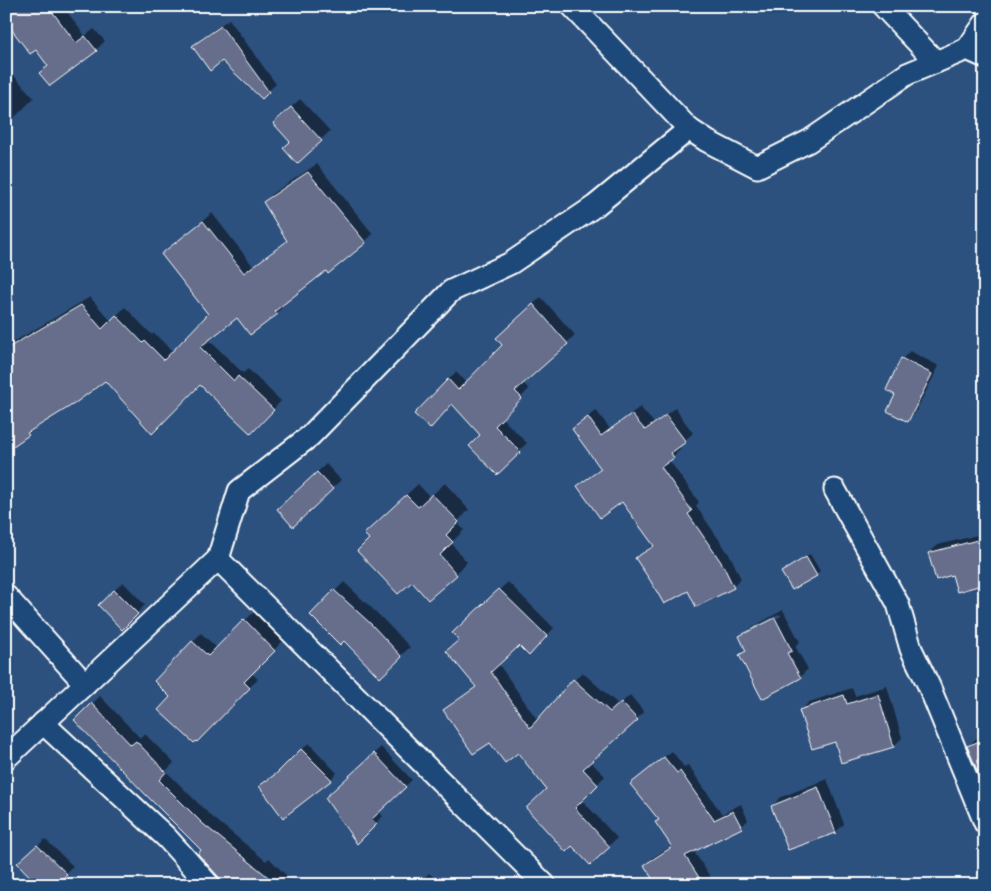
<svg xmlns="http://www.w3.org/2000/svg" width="991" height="891" font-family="'Architects Daughter',sans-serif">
	<rect width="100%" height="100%" fill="#2d517e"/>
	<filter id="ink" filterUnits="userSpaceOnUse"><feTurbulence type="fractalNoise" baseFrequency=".02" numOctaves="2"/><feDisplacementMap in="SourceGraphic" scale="10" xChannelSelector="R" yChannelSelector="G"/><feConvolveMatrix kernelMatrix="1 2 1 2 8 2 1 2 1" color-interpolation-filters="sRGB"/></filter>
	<g filter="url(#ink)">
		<g fill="#0007" fill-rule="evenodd">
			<path d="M10,6H63L85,36L94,29L105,41L96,50L50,85L41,73L49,65Z"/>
			<path d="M229,19L276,84L262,97L222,60L194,47L201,39Z"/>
			<path d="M7,68L34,98L6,126V69Z"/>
			<path d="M300,99L330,131L297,162L283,115Z"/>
			<path d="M317,164L373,234L365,242L326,269L284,302L285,304L277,313L251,333L238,316L208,339L243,373L248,369L281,401L260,424L200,384L106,379L37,426L28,434L6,449V348L10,344L90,297L111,321L125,307L152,335L154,333L173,352L210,314L163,254L212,213L253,266L288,240L264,202L273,193Z"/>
			<path d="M541,297L575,335L523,383L529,389L502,418L527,443L497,473L482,435L452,403L416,414L456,372L467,383L504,345L505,330Z"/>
			<path d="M910,351L939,366L915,413L908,421L897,394L902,359Z"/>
			<path d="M640,407L654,423L675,408L693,433L679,446L681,449L669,460L699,502L696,506L731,557L741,579L733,587L689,589L637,558L654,544L622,500L579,487L602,467L574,429L596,410L610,429Z"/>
			<path d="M326,464L341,480L332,488L287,500Z"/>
			<path d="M445,483L469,510L457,522L464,530L451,543L467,562L456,574L371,539L378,522L418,484L430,497Z"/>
			<path d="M985,533V586L984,583L953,574L929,553L938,545Z"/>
			<path d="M810,554L820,571L816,575L783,572Z"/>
			<path d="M123,582L145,605L122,628L99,605Z"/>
			<path d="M344,582L379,615L410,647L380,676L344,639L311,615Z"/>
			<path d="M508,582L554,628L529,654L519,644L498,663L538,721L582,672L619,705L630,695L644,712L590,761L605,776L582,800L617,838L609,846L547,789L518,751L490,741L445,710L453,702L477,686L460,640L461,625Z"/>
			<path d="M783,610L800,642L795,646L808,669L800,677L741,655L747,649L741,637L749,629ZM780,614L781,616L748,633V630Z"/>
			<path d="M254,612L283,641L251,673L258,679L197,740L172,697L156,681L201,633L217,648Z"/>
			<path d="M887,686L902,738L894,746L842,762L835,741L801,710L809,702L852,688L855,696Z"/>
			<path d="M100,696L140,738L145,734L174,763L166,771L210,815L266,861L269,858L296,885H228L203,850L76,720Z"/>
			<path d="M985,735V768L968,746L977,738Z"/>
			<path d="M309,743L337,773L331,779L261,786L285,766Z"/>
			<path d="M381,747L412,780L378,811L383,816L357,842L334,791Z"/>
			<path d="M672,751L684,767L688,765L722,814L741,804L748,820L741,827L693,850L711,878L704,885H646L653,878L645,866L652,858L673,845L657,822L660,819L639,777Z"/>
			<path d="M827,779L844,824L836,832L772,806L781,797Z"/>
			<path d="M45,839L73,866L55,885L25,857Z"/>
			<path d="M429,873L442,885H417Z"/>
			<path d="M409,881L413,885H405Z"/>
		</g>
		<g fill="#666e8c" stroke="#fff">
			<path d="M6,6H48L76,43L85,36L97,51L50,86L39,73L48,66L36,50L30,54L6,22Z"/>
			<path d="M221,26L269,92L262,99L222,61L210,71L192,46Z"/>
			<path d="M291,107L322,141L297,164L283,148L290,142L273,123Z"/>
			<path d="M308,172L366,243L328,274L326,271L275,311L278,314L250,335L237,318L200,347L234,381L238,376L274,410L251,434L200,385L152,434L105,381L74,404L27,433L29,435L6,451V349L81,305L102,329L116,315L143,343L145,341L164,360L208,314L161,254L203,221L244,273L287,241L263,202Z"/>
			<path d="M533,304L568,344L515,391L522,398L495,426L521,452L497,475L469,446L480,435L452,404L430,429L414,414L448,379L458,390L502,345L496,338Z"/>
			<path d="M901,358L932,374L908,422L887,411L895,395L886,390Z"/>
			<path d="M631,414L645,430L666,415L686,442L671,453L674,458L661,467L692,511L688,514L723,565L734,588L696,607L688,591L664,604L650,580L635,558L654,546L622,502L600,518L577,486L601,469L572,429L588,417L601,436Z"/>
			<path d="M317,472L333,489L293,527L277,509Z"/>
			<path d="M432,494L459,522L446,535L453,542L440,555L457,575L428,600L412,582L398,594L357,551L369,539L364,534L406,495L418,507Z"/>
			<path d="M985,538V584L957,592L952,575L936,580L928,553Z"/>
			<path d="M806,557L817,576L792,590L781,572Z"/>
			<path d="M499,589L547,636L529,656L519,646L491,672L530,728L573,679L610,712L621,702L638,720L583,769L598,785L575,808L610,847L590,865L572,846L566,852L526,808L546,789L518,753L505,763L490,743L473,754L443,710L476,687L446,651L459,640L452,633Z"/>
			<path d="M114,590L138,614L122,630L98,605Z"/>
			<path d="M334,590L371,624L402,657L380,678L344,641L340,645L310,615Z"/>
			<path d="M775,618L792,651L787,653L801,678L762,699L739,655L746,651L739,636Z"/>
			<path d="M244,619L275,651L244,682L250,688L197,742L196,741L194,743L158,710L170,697L154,681L192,641L208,656Z"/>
			<path d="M878,694L894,747L841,763L835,742L812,749L799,710L844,695L847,704Z"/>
			<path d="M91,703L131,745L136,741L166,772L159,780L202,823L278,885H228L218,876L198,854L201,850L145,794L74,720Z"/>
			<path d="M985,739V789L967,746Z"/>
			<path d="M301,749L332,780L283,818L259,786L277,773Z"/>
			<path d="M374,753L406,787L372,819L377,824L357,844L325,798Z"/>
			<path d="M664,757L677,773L680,771L714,820L733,811L742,828L685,856L704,885H656L644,865L672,847L655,822L659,820L630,784Z"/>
			<path d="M818,787L836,833L788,850L771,806Z"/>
			<path d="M37,845L67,874L56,885H38L17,863Z"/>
		</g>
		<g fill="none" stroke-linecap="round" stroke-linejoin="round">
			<g stroke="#fff" stroke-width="25">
				<g id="minor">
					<path d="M572,6L689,129"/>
					<path d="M883,6L936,62"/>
					<path d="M967,49L985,23"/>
					<path d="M835,490L898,604L911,649L929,686L985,823"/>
					<path d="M218,559L545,885"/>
					<path d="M6,596L85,684"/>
					<path d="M43,723L167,838L209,885"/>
					<path d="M6,758L218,559L239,491L310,436L451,291L511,263L595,206L689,129L707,141L757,167L809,141L907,74L967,49L985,57"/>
				</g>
			</g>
			<use href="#minor" stroke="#1f4a7a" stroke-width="21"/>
		</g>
	</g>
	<rect width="991" height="891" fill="none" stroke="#1f4a7a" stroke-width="25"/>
	<rect x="12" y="12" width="966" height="866" fill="none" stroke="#fff" stroke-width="2" filter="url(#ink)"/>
</svg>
